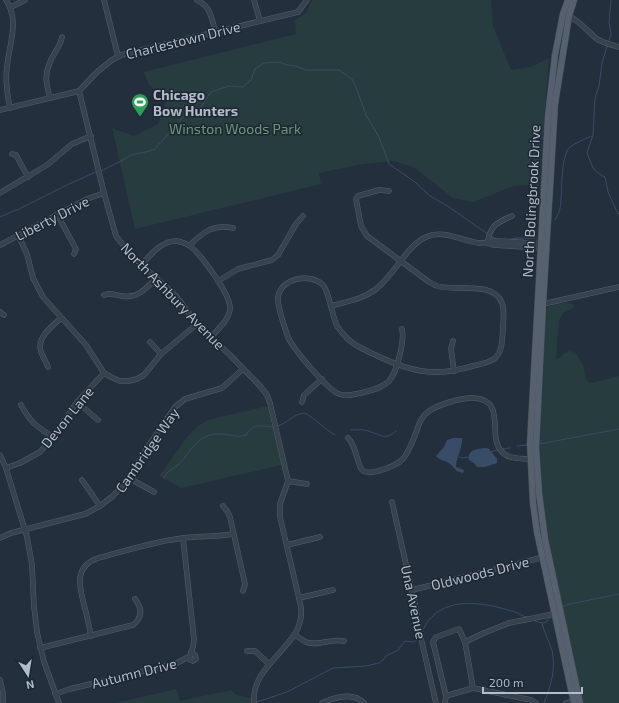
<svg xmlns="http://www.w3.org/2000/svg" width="619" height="703" font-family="'Exo 2',sans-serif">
	<rect width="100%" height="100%" fill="#242f3e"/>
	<g fill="#263c3f">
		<path d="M312,0H491L493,26L511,70L531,67L549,58L539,187L529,185L514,186L473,202L453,198L415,168L394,161L363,164L319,173L321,184L135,229L112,128L134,136L158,124L167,99L149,85L144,72L296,34L295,20L306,13Z"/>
		<path d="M564,303L573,304L574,308L563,313L559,320L556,359L560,358L563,354L570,351L576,353C578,358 583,363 584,369C585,375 584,379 591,383L619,376V703H582L543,512L539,448L546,309L549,306Z"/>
		<path d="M268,406L282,465L181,488L159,476L187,437L198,426L208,420Z"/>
		<path d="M176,689L180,701L231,690L236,695L251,698V703H115Z"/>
	</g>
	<g fill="#394c67">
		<path d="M454,438H462C463,448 456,457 456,467L464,470L463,473L457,471C454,469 453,466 450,464C445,460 440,461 436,456L444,447L447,440Z"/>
		<path d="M486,448L489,449L497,459V463L485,467H477L474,463L469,460C467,449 478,449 486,448Z"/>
	</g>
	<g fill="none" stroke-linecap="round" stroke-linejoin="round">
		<g stroke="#394c67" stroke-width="1">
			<path d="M609,41L611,34L609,22L611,0"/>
			<path d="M607,46L602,63L599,86L595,98L593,135L587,153L593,168L601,175L605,177L608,192L617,212L619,214"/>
			<path d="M101,171L123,160L131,155L154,150L182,118L201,107L211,92L229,86L243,87L251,80L255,69L264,63L279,62L287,65L296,66L306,70H339L352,79L356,87L366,115L379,137L389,164L415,182L430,196L446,205L488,234"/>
			<path d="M0,217L16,210H17L69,184L96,172"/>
			<path d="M555,220C559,214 561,207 561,199C562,188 561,155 570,147C572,145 588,137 592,136"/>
			<path d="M491,236L496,239"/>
			<path d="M511,239L517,238H536"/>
			<path d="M278,426C289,422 293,414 305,413C316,419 324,429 335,435"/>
			<path d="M351,430C358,430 365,429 371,432C382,435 385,441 396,431"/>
			<path d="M539,444L619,429"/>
			<path d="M517,446L527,445"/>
			<path d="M503,449L510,448"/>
			<path d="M490,452L497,450"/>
			<path d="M459,457L463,458L470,457"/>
			<path d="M164,478C166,471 174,469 179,464C192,450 199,432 222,434C233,435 236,438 246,435C254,423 261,426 273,427"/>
			<path d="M561,607L570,604L619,594"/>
			<path d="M535,621L542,623L546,622L550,617"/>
			<path d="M542,623C544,633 549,641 552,650C556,669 551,686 544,703"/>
			<path d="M422,632C439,593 482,602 515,612C518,613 522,616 526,617"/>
			<path d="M257,702L287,692L333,668L366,666L379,663L383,660L386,656L398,650L405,641L414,642L418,639"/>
		</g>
		<g stroke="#565f6c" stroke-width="5.5">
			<g id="minor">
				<path d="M6,0C20,21 9,44 7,67C5,81 7,94 10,108"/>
				<path d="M104,0L118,56"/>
				<path d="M197,0C210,6 212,18 215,31"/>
				<path d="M254,0L260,21"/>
				<path d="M11,7L25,0"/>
				<path d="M569,16C581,22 587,31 597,39C604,43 611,45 619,47"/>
				<path d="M79,91L104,193L116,236L130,254L176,296L197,324L230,355L260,386L267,395L270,403L288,481L280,504V517L301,607C306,647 251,661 254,703"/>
				<path d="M50,98C47,87 44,76 49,65C52,54 60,48 62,37"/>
				<path d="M0,110L79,91L97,72L112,60L121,55L298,12L307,0"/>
				<path d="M12,154L16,155L28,177"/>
				<path d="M389,191L379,190L358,196L356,199L361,226L367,236L429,282C432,283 434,285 437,286C456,292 493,280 502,303C505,311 503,321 503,329C502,339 503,352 494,359C488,363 480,364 473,366C462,369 450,372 439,372C415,373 392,363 371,353C362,348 352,345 345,336C342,333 339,329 337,326C332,316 329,290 322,284C310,273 281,278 278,297C277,305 285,329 288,337C293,349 328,390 339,394C347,397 354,394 361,393C390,386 393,382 400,354C402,345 404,337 402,329"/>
				<path d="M0,193L47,165L72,144L91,136"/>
				<path d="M57,214L76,249L74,254"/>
				<path d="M18,235L27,254L33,278L43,297L86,345L104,373L111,377L120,381H129L137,379L144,375L161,354L197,324"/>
				<path d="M487,243L493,245L543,248"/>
				<path d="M487,243C491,225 496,223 512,216"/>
				<path d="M0,245L87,199L104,193"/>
				<path d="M190,245C203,232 213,224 233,228"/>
				<path d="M142,264C152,254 161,241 176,241C180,241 187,244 190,246C202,256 232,296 230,310C228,321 218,329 211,337"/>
				<path d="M218,281L238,269L272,260L278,255L296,224L303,216"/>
				<path d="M104,295C111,292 115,295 122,296C138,299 146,288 157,278"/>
				<path d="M543,304L619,287"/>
				<path d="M331,306C346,302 363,299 376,289C395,275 405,247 426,237C444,229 461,241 479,243C485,243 489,242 494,241C510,241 527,243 543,244"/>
				<path d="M0,312L4,315"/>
				<path d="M453,341L451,349L454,371"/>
				<path d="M150,342L161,354"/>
				<path d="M48,367C46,362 43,357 41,352C36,338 52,326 61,318"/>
				<path d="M77,402L98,420"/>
				<path d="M302,402L304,395L322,379"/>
				<path d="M21,405C31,423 36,426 53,437"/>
				<path d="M348,438C358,448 356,465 363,471C368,474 373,472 378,471C406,464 407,455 417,430C419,423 422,416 428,412C436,405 463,397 474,398C510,400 483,442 506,455C513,460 524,458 533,459"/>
				<path d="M0,455L6,468L27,537L32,565L34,607L37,632L44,662L59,703"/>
				<path d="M6,468L20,463L40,452L53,437L77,402L104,373"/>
				<path d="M129,478L154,492"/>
				<path d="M82,480L100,506"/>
				<path d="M288,481L307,484"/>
				<path d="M392,502L416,609L420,634L436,703"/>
				<path d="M223,506L227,511L230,517L245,584L243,591"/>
				<path d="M0,538L11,533L85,514L100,506L113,496L129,478L147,448L175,407L185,399L222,388L243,369"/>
				<path d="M287,545L320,537"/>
				<path d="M412,590L544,557"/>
				<path d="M299,598L333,590"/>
				<path d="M295,635C298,637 302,640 306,642C317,647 331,638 344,641"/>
				<path d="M91,636C89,626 87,615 84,605C79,585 74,567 98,558C126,551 155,541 183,538C200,536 216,537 233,534"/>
				<path d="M465,642L484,633L509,623L554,614"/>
				<path d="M40,648L133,625C143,617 142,608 135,599"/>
				<path d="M247,651H255L269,664"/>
				<path d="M187,658L193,661L196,659L195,655L191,652"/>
				<path d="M0,680L3,693V703"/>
				<path d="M55,694L70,689L177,663L190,656L193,647L194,639L183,538"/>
				<path d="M446,696L473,688L531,700L536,703"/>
				<path d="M322,703C335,697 353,692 364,703"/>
				<path d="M445,703L446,696L433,642L436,637L459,629L465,642L473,688"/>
				<path d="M566,703L573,701"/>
			</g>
		</g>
		<g stroke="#414a57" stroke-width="7">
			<g id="major">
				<path d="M568,0L563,14L555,55L548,116L530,444L533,503L537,532L574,703"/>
				<path d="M574,0L569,16L555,104L543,304L536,448L539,493L545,539L580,703"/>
			</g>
		</g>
		<use href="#minor" stroke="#38414e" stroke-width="4.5"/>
		<use href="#major" stroke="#56606e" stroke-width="6"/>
	</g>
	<defs>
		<g id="stadium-pin" transform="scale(0.9)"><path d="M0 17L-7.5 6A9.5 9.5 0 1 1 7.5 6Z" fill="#2e9e5b" stroke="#1d2633"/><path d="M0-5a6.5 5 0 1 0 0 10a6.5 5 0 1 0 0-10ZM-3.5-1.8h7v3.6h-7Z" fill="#fff"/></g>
	</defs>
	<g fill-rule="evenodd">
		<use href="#stadium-pin" x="140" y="102"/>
	</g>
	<g text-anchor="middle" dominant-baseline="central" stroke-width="3" stroke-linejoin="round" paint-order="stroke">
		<g font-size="14" fill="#b4bcc9" stroke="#1d2633">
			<text transform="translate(183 40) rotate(-14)">Charlestown Drive</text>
			<text transform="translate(531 201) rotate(-87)">North Bolingbrook Drive</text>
			<text transform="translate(52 218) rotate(-27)">Liberty Drive</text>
			<text transform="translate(173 296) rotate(46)">North Ashbury Avenue</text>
			<text transform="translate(67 417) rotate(-51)">Devon Lane</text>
			<text transform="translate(147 450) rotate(-55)">Cambridge Way</text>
			<text transform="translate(480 573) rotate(-14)">Oldwoods Drive</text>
			<text transform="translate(414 602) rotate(78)">Una Avenue</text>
			<text transform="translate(134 673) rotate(-14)">Autumn Drive</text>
		</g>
		<g font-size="14" font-weight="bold" fill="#b4bcc9" stroke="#1d2633" text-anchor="start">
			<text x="153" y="94">Chicago<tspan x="153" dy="16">Bow Hunters</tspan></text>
		</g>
		<g font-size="14" fill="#6b9a76" stroke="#1d2633">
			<text x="235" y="128">Winston Woods Park</text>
		</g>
	</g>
	<g transform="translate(28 675) rotate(168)" stroke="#1d2633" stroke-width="3" paint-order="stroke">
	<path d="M0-3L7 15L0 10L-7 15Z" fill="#b4bcc9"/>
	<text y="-6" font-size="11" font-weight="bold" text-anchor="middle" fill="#b4bcc9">N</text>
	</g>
	<path d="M483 687v6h99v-6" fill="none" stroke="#b4bcc9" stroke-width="2"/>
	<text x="489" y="687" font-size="12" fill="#b4bcc9" stroke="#1d2633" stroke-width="3" paint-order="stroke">200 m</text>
</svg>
